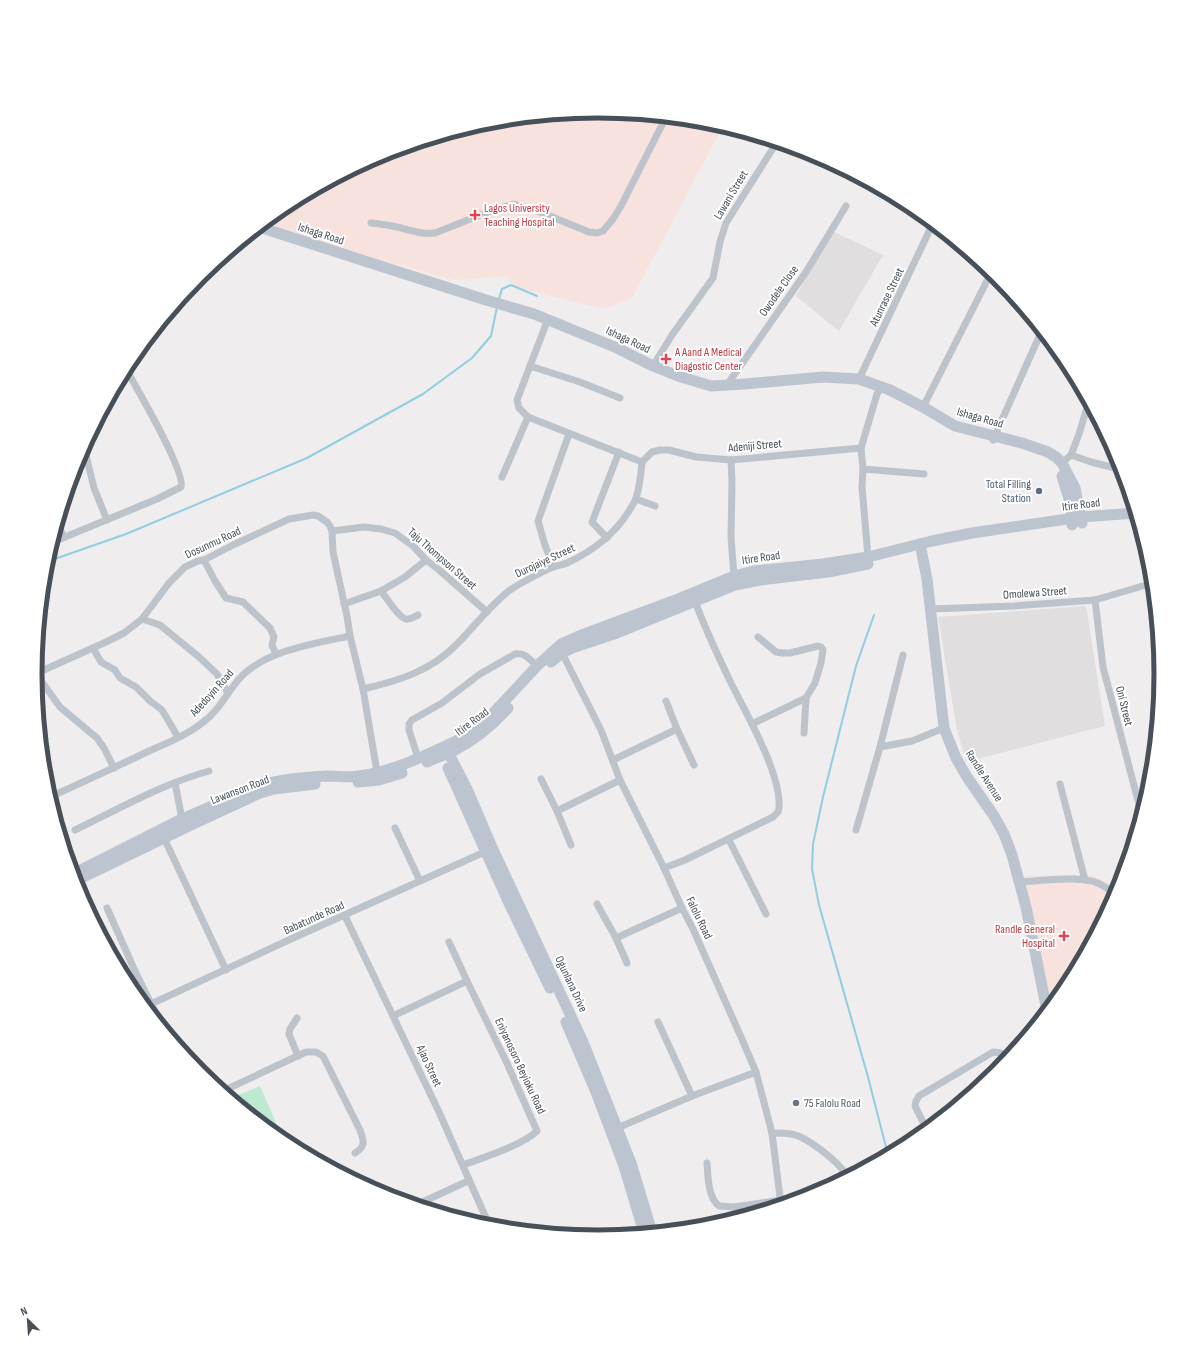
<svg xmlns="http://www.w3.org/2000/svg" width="1197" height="1348" font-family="'Sofia Sans Condensed',sans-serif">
	<rect width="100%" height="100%" fill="#efeded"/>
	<g fill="#e0dede">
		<path d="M832,231L883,255L839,331L796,296Z"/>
		<path d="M1086,606L1105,726L966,762L957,730L938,617Z"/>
	</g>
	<g fill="#f8e2de">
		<path d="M599,111L709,121L723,126L632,298L603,309L523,289L511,285L508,276L454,280L392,263L367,258L263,224L286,205L383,153L489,121Z"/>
		<path d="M1035,875H1092L1109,883L1119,890L1067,987L1049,1008L1018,877Z"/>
	</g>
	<path fill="#bee9d1" d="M260,1086L281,1134L277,1136L231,1098Z"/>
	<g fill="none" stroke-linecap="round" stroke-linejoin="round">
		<g stroke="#90cee2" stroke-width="2">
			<path d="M499,299L502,289L511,285L537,296"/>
			<path d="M46,562L126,534L307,458L423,394L472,358L491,336L497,307"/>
			<path d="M874,615L856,666L823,797L813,844L812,869L819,905L868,1077L888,1155"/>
		</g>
		<g stroke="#bcc3cb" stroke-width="7">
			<path d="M371,223C380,224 389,225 397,227C410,230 422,235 435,233L493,210L514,204L535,210L589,232L597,233L603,231L613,219L621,206L666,117"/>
			<path d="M548,319L517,400L519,408L528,417L642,462L652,452L660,450H669L696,457L731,460L861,448"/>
			<path d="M530,366L580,382L620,398"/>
			<path d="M653,366L672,335L713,278L720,242L726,223L777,142"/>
			<path d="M859,379L933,223"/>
			<path d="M727,385L806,272L846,206"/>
			<path d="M923,407L992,271"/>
			<path d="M993,440L1042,330"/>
			<path d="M84,447L94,488L107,520"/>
			<path d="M1071,455L1091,462L1123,470"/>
			<path d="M731,460L732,482L731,537L734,576"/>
			<path d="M1062,463L1071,455L1079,434L1089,401"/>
			<path d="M863,469L924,474"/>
			<path d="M502,477L528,417"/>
			<path d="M636,499L655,506"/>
			<path d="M58,525L64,537"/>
			<path d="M332,531L364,527L381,529L395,533L413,546L426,560L438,569L487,612"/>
			<path d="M607,538L592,522L619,452"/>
			<path d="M53,542L157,499L181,487C186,472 136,387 126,369"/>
			<path d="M868,557L862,487L863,469L861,448L877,394L881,388"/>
			<path d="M204,560L215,581L226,598L243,602L270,628L274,637L272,645L276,654"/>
			<path d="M553,567L544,542L538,521L569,434"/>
			<path d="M381,591C386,597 399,618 406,619C410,620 414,617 418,615"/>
			<path d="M1095,600L1103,667L1142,816"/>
			<path d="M344,604L381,591L405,577L426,560"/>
			<path d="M930,609L1014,606L1095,600L1146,585L1151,588L1155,600"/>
			<path d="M142,619L160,625L199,657L217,674L228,693"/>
			<path d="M93,648L101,662L115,670L120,678L136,687L150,701L162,710L178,737"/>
			<path d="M561,651L601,730L620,780L664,868L682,908L693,929L741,1037L756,1072L772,1133L781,1205"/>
			<path d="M39,672L42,682L60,707L97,738L104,748L114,768"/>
			<path d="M35,674L106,642L124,633L142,619L169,583L185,567L198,561L204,560L233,545L289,519L313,515L318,516L327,522L330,526L332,531L333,552L347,616L350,636L363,689L377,772"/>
			<path d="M363,689C398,681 431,671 457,644C475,626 490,605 510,590C519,584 543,571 553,567C558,565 563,565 567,563C593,551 614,535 629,511C631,507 635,502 636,498C640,486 641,474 642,462"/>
			<path d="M666,701L677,729L694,765"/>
			<path d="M752,724L806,698L815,683L821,663L823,650L821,647L818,646L790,653H782L776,652L758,637"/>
			<path d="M804,733L806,698"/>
			<path d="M880,747L912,741L944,728"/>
			<path d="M418,758L409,730V724L412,720L442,703L480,674L515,654C525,652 530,660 537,666"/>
			<path d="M613,760L677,729"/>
			<path d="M541,779L557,811L571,845"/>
			<path d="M175,783L182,819"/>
			<path d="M1060,784L1085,880"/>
			<path d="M50,797C83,782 116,767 149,751C167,743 187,735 202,723C218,712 227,693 239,679C263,651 316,643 350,636"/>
			<path d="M557,811L620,780"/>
			<path d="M395,828L420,881"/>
			<path d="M75,830C119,809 162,784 209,771"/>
			<path d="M856,830L880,747L903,655"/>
			<path d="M164,838L226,970"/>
			<path d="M729,840L766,914"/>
			<path d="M664,868L685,860L773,817L778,812L779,808C782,775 746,713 731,683C718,656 705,629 695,601"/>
			<path d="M1020,882C1041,881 1075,876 1095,882C1103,885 1110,890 1116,895"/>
			<path d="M597,904L616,938L627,963"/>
			<path d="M107,908L135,971L162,1026"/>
			<path d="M345,916L439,1112L490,1227"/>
			<path d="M616,938L682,908"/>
			<path d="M151,1004L291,939L489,850"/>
			<path d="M393,1016L467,981L449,942"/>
			<path d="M297,1018L290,1029L289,1034L298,1056"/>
			<path d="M658,1022L692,1096"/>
			<path d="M223,1091L306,1052H316L323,1056L360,1130C364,1141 366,1146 355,1153"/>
			<path d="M615,1129L692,1096L756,1072"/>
			<path d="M927,1130L915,1106L916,1101L919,1096L993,1052L1001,1053L1007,1061"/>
			<path d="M772,1133C778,1133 784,1133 791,1134C806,1136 841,1163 847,1177"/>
			<path d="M707,1163C708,1177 708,1198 719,1206L734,1207L781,1200"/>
			<path d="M463,1165C482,1158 523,1145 537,1131L506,1061L467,981"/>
			<path d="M416,1205L468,1181"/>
		</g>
		<g stroke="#bcc4cf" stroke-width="11">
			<path d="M259,227L486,300L534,314L617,348L653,366L678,376L711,386L745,384L823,377L859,379L890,390L923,407L955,426L1022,443L1048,452L1056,457L1062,463L1075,488L1082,523"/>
			<path d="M1062,476L1071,505L1072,525"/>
			<path d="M920,544L927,579L944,728L956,758L967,777L994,816L1004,834L1012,855L1026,907L1047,1011"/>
			<path d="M551,662L562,653L572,648L617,633L735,585L760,580L828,572L868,564"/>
			<path d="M446,748L467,789L491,845L583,1042L631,1163L652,1232"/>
			<path d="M427,762C435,758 445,755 453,751C475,740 492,726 508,708"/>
			<path d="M448,768L508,901L550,988"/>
			<path d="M358,782L379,780L402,773"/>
			<path d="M73,874L182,819L258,786C280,779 305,777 328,776C338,776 349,778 359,776C397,771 432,752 467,736L485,722L537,666L561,644L579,636L673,601L734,576L754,571L823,564L868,557L932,541L972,533L1081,517L1136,513"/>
			<path d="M75,881L193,824L260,793L274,789L315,784"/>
			<path d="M566,1022L596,1092L624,1166L644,1233"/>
		</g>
	</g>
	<g fill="#e0444e" stroke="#fff" stroke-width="1.5">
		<path d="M473 209h4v4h4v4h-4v4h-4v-4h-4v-4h4z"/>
		<path d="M664 353h4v4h4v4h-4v4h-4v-4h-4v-4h4z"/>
		<path d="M1062 930h4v4h4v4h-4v4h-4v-4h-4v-4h4z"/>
	</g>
	<circle fill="#5c6f8a" stroke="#fff" stroke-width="1.5" cx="1039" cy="491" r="4"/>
	<circle fill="#6b7280" stroke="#fff" stroke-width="1.5" cx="796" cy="1103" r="4"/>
	<g text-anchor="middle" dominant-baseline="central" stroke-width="4" stroke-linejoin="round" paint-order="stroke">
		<g font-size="12" fill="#474f58" stroke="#fff">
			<text transform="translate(731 195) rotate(-59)">Lawani Street</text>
			<text transform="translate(321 234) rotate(18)">Ishaga Road</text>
			<text transform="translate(779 291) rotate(-55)">Owodele Close</text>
			<text transform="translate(887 297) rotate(-64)">Atunrase Street</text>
			<text transform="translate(628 340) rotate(25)">Ishaga Road</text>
			<text transform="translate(980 418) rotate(16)">Ishaga Road</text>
			<text transform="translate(755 446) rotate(-5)">Adeniji Street</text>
			<text transform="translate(1081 505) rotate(-7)">Itire Road</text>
			<text transform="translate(213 543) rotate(-25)">Dosunmu Road</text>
			<text transform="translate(761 558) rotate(-8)">Itire Road</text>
			<text transform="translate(442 559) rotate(41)">Taju Thompson Street</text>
			<text transform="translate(545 561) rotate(-25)">Durojaiye Street</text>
			<text transform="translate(1035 593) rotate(-4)">Omolewa Street</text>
			<text transform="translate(212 693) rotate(-48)">Adedoyin Road</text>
			<text transform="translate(1124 706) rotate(76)">Oni Street</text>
			<text transform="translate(472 722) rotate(-37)">Itire Road</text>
			<text transform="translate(984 776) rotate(57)">Randle Avenue</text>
			<text transform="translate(240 790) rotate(-21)">Lawanson Road</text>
			<text transform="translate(314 918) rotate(-24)">Babatunde Road</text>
			<text transform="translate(699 918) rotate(64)">Falolu Road</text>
			<text transform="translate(571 984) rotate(65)">Ogunlana Drive</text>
			<text transform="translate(429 1066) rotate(65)">Ajao Street</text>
			<text transform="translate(520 1066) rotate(65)">Eniyanosoro Beyioku Road</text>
		</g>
		<g font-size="12" fill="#be3a42" stroke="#fff" text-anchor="start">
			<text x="484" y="208">Lagos University<tspan x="484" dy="14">Teaching Hospital</tspan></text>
			<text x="675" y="352">A Aand A Medical<tspan x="675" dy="14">Diagostic Center</tspan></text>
			<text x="1055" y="929" text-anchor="end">Randle General<tspan x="1055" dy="14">Hospital</tspan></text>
		</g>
		<g font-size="12" fill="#4e5e75" stroke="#fff" text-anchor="end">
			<text x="1031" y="484">Total Filling<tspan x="1031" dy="14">Station</tspan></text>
		</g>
		<g font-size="12" fill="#5b616d" stroke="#fff" text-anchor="start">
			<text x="804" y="1103">75 Falolu Road</text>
		</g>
	</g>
	<path d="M0 0H1197V1348H0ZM42 674a556 556 0 1 1 1112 0a556 556 0 1 1-1112 0Z" fill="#fff" fill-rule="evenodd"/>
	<path fill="none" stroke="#474f58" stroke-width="5" d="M42 674a556 556 0 1 1 1112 0a556 556 0 1 1-1112 0Z"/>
	<g transform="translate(28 1320) rotate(335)" stroke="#ffffff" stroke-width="3" paint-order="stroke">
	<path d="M0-3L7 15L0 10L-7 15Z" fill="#474f58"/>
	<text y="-6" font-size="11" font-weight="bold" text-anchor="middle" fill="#474f58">N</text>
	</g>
</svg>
